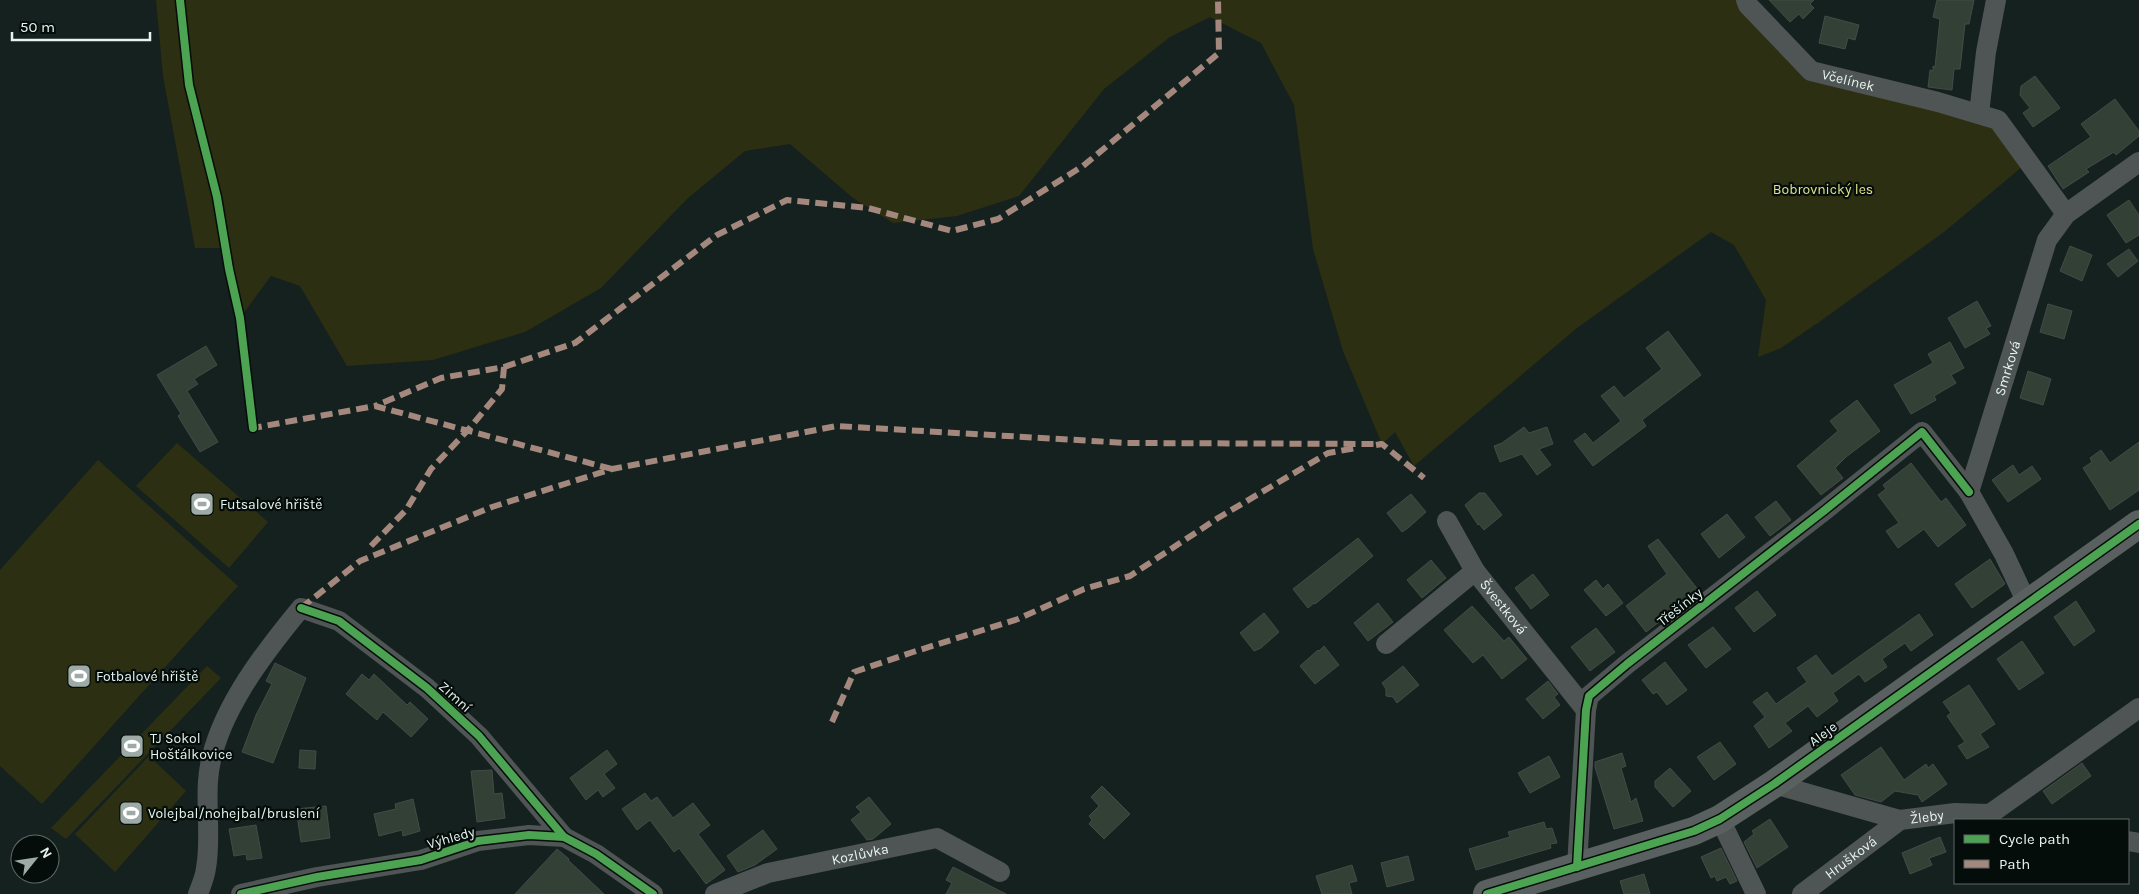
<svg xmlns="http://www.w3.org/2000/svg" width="2139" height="894" font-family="Karla,sans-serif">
	<rect width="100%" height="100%" fill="#15211e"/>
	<g fill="#2c2f12">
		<path d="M156,0H1740L1805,75L1990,125L2022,167L1944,232L1822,320L1781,348L1758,357L1766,300L1734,245L1711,232L1577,328L1414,466L1395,432L1382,444L1343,351L1313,249L1294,105L1261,43L1210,17L1170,37L1104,89L1019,196L957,216L893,223L853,198L790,144L745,151L687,199L601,288L525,332L433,360L347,366L300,286L271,276L240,318L223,248H195L163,76Z"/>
		<path d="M177,443L268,522L229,568L136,486Z"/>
		<path d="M98,460L238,586L42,804L0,766V570Z"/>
		<path d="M207,666L221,678L66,839L51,828Z"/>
		<path d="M149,756L186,791L115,872L75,834Z"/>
	</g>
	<g fill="#334036" stroke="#434b47">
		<path d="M1769,0H1814L1810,4L1814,8L1803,19L1799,14L1790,22Z"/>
		<path d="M1937,0H1974L1969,24H1965L1960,69H1954L1952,90L1928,87L1930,70L1933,71V66L1935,67L1940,19L1933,17Z"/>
		<path d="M1825,16L1859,25L1855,40L1848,38L1845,49L1819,43Z"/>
		<path d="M2035,76L2060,108L2033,127L2023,113L2030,108L2020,95L2021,86Z"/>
		<path d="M2115,99L2139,131V136L2116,155L2114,152L2086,169L2089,172L2063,189L2048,166L2091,137L2081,124Z"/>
		<path d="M2129,200L2139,215V235L2126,243L2107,215Z"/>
		<path d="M2070,246L2092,255L2082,281L2060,271Z"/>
		<path d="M2129,249L2138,261L2118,277L2107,264Z"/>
		<path d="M1977,301L1991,326L1986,328L1990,334L1965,348L1948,318Z"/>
		<path d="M2048,304L2072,311L2064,339L2040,332Z"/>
		<path d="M1668,331L1701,375L1642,420L1646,426L1593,466L1574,441L1585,433L1593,443L1621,421L1601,396L1614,386L1624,398L1662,369L1646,348Z"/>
		<path d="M1950,342L1964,368L1951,375L1956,383L1934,396L1936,400L1911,414L1894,385L1933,363L1928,354Z"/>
		<path d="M206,346L217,365L194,379L198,384L187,391L218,442L200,452L178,416L181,414L157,375Z"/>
		<path d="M2028,371L2051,379L2043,405L2020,398Z"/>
		<path d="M1857,400L1880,431L1846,457L1835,468L1843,478L1821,495L1797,466L1838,431L1830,421Z"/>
		<path d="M1524,427L1529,433L1547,427L1553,444L1539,449L1551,465L1537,475L1522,454L1500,462L1494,446L1502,443Z"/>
		<path d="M2139,442V490L2110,510L2083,468L2092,462L2090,458L2101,450L2110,463Z"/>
		<path d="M1911,463L1941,502L1946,498L1966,525L1938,547L1924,529L1898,548L1886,531L1899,523L1878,495L1886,489L1883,485Z"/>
		<path d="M2013,465L2019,475L2032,466L2041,479L2008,502L1992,480Z"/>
		<path d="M1479,493H1485L1502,515L1484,530L1479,524L1478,525L1465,505Z"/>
		<path d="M1411,494L1426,512L1408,528L1402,532L1387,513Z"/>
		<path d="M1776,501L1791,520L1770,536L1755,517Z"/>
		<path d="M1727,514L1745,537L1719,558L1701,534Z"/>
		<path d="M1358,538L1373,556L1315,604L1314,603L1308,608L1293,589Z"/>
		<path d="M1658,539L1699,591L1646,632L1626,606L1667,574L1648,546Z"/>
		<path d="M1990,559L2005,584L1972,608L1955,584Z"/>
		<path d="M1431,560L1446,578L1422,598L1407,580Z"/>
		<path d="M1533,574L1549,595L1531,609L1515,588Z"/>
		<path d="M1596,580L1603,589L1608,584L1623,603L1606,616L1584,590Z"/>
		<path d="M1757,591L1776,615L1754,632L1735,608Z"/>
		<path d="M2076,601L2095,631L2074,646L2054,617Z"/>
		<path d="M1378,603L1393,622L1368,641L1354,623Z"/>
		<path d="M1472,606L1504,641L1509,637L1527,659L1502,679L1483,655L1473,663L1444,630Z"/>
		<path d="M1264,613L1279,632L1261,648L1254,651L1240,633Z"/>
		<path d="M1919,614L1933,635L1911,651L1905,643L1882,659L1887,667L1865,682L1859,674L1833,693L1838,701L1817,717L1808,706L1785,723L1792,731L1769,748L1754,726L1765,717L1753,702L1767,692L1776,704L1807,682L1797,668L1816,655L1832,676Z"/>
		<path d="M1713,627L1731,649L1706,668L1688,645Z"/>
		<path d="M1596,628L1615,652L1590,671L1571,647Z"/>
		<path d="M2022,641L2044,673L2019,690L1997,659Z"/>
		<path d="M1324,646L1339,665L1315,684L1300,666L1318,650L1319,651Z"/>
		<path d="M1665,662L1687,690L1667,705L1657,692L1653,694L1642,680Z"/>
		<path d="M275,663L306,678L273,763L242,752L256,715L272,684L266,681Z"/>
		<path d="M1403,666L1419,685L1397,703L1393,697L1386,696V689L1382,683Z"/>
		<path d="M362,674L369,680L374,674L407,705L410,702L428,719L411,737L383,712L377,720L346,694Z"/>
		<path d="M1548,681L1558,694L1554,697L1560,705L1543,719L1526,699Z"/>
		<path d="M1969,685L1995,724L1980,734L1989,747L1967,759L1958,746L1965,742L1947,716L1951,713L1943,702Z"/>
		<path d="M1720,742L1736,764L1714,780L1697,757Z"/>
		<path d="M1881,747L1904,780L1926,764L1928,768L1933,764L1947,784L1922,802L1918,795L1895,791L1881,802L1855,795L1841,775Z"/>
		<path d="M300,750L316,751L315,769L299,768Z"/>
		<path d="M607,750L617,764L604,774L615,788L603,797L598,790L586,800L570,778Z"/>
		<path d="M1622,753L1626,766L1621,768L1631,802L1636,798L1643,821L1614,829L1595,767V762Z"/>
		<path d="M1549,756L1560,777L1530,793L1518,773Z"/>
		<path d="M2082,763L2091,776L2052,804L2043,791Z"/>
		<path d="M1670,768L1691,791L1673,807L1655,787V781Z"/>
		<path d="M492,770L494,794L502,793L505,818L477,822L471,771Z"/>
		<path d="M1102,786L1130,814L1104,839L1089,824L1092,820L1089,816L1099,806L1091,797Z"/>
		<path d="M645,793L651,801L657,797L673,818L693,803L710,825L698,834L725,870L706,884L679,848L674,852L650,820L637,830L622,809Z"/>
		<path d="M869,797L891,824L873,839L867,840L851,820L861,812L856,807Z"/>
		<path d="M413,799L420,831L403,836L402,830L379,836L374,814L396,809L395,804Z"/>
		<path d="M326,806L330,838L301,842L296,809Z"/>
		<path d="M1770,819L1788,847L1757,868L1744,842L1754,834L1752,831Z"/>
		<path d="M1544,822L1546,829L1552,828L1557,843L1550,844L1551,848L1476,870L1469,849L1510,837L1508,832Z"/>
		<path d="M256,825L262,858L247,860L246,854L234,856L229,829Z"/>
		<path d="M763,830L777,849L755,865L738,872L727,856Z"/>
		<path d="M1940,837L1946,852L1929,858L1932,865L1910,874L1902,853Z"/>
		<path d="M1721,848L1737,881L1730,884L1726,877L1717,881L1715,876L1711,878L1701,857Z"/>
		<path d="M557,849L569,859L568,860L604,894H515Z"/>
		<path d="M1408,856L1414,880L1387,887L1381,863Z"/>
		<path d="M1352,865L1357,881L1349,883L1352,894H1322L1316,876Z"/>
		<path d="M953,867L1006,894H946L952,883L946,880Z"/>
		<path d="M1644,874L1650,894H1624L1620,881Z"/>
	</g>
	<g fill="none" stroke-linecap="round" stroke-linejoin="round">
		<g stroke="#4f5454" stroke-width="20">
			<path id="s1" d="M1746,0L1748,5L1811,71L1938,102L1998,120L2066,214"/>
			<path d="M1979,114L1986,52L1996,0"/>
			<path d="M1447,521L1475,571"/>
			<path id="s2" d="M2027,603L2004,554L1969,492L2047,240L2066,214L2139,162"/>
			<path id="s3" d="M1386,644L1475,571L1586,710"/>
			<path id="s4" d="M1774,784L1900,820L1955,813L1990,814L2139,708"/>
			<path d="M1720,819L1756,894"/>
			<path d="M2128,841L2139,843"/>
			<path d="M1577,867L1586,710L1589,696L1627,664L1825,510L1922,432L1969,492"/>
			<path d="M198,894C201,886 205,877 206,868C211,843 206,808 208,781C212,719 263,654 301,608L339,621L427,688L479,736L564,837"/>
			<path d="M241,894L317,877L421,860L478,841L529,835L564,837L596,854L653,894"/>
			<path id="s5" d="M715,894L768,873L937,838L1000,872"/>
			<path id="s6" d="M1802,894L1900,820"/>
		</g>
		<path stroke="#5a6060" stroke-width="28" d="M1487,894L1694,831L1720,819L1774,784L2139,524"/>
		<g stroke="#a5887d" stroke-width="6" stroke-dasharray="12 6" stroke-linecap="butt">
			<path d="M504,367L575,343L717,235L787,200L868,208L952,231L998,219L1083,166L1219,53L1218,0"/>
			<path d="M252,425L253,428L375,406L612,469"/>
			<path d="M1376,445L1382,444L1424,478"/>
			<path d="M371,546L406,510L431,469L468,430L502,389L504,367L441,378L375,406"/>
			<path d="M301,608L360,561L492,507L612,469L837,426L1127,443L1382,444"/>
			<path d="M832,722L854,672L913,652L1018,619L1084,589L1130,576L1218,518L1328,453L1356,448"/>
		</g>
		<g stroke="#050d0a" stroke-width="11">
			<g id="cycleway">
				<path d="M180,0L189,85L217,197L229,269L240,318L253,428"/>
				<path d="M301,608L339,621L427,688L479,736L564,837"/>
				<path d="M1577,867L1586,710L1589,696L1627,664L1825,510L1922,432L1969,492"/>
				<path d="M241,894L317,877L421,860L478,841L529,835L564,837L596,854L653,894"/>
				<path d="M1487,894L1694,831L1720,819L1774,784L2139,524"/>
			</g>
		</g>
		<use href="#cycleway" stroke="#4ca352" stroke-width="8"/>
	</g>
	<defs>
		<g id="stadium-square" transform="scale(1.25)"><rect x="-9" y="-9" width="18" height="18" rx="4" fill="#9daaa6" stroke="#050d0a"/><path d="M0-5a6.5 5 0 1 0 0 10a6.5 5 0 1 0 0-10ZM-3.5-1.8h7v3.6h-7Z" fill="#fff"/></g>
	</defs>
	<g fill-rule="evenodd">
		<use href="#stadium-square" x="202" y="504"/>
		<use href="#stadium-square" x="79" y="676"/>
		<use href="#stadium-square" x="132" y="746"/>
		<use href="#stadium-square" x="131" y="813"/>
	</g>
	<g text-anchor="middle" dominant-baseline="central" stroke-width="4.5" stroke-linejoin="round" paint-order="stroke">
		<g font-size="14" fill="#e6f4ef" stroke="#050d0a">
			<text stroke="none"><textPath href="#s1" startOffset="135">Včelínek</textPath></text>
			<text stroke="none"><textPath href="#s2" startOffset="255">Smrková</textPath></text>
			<text transform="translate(1680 607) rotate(-38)">Třešínky</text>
			<text stroke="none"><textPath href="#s3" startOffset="161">Švestková</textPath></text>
			<text transform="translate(455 697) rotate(42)">Zimní</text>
			<text transform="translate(1823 734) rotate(-36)">Aleje</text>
			<text stroke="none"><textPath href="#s4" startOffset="158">Žleby</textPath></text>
			<text transform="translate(451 838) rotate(-16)">Výhledy</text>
			<text stroke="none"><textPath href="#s5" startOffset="151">Kozlůvka</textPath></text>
			<text stroke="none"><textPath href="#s6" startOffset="61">Hrušková</textPath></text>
		</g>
		<g font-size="14" fill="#e0e388" stroke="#050d0a">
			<text x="1823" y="189">Bobrovnický les</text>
		</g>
		<g font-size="14" fill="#e6f4ef" stroke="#050d0a" text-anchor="start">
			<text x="220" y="504">Futsalové hřiště</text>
			<text x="96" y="676">Fotbalové hřiště</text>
			<text x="150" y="738">TJ Sokol<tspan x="150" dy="16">Hošťálkovice</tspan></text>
			<text x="148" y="813">Volejbal/nohejbal/bruslení</text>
		</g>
	</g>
	<rect x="1954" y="819" width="175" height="65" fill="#050d0a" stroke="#5f6966"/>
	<rect x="1964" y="835" width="25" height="8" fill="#4ca352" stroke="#5f6966"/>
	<text x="1999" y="844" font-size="15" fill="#e6f4ef">Cycle path</text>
	<rect x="1964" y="860" width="25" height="8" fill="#a5887d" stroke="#5f6966"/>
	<text x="1999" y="869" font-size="15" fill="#e6f4ef">Path</text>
	<g transform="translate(35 859) rotate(60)"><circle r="24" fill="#050d0a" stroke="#5f6966"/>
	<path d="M0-4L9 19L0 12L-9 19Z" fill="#9daaa6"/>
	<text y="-8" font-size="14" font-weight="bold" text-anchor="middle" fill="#e6f4ef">N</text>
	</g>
	<path d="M12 32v8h138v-8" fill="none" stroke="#e6f4ef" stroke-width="2.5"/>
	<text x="20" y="32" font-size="15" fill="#e6f4ef" stroke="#050d0a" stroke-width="4" paint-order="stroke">50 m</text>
</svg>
